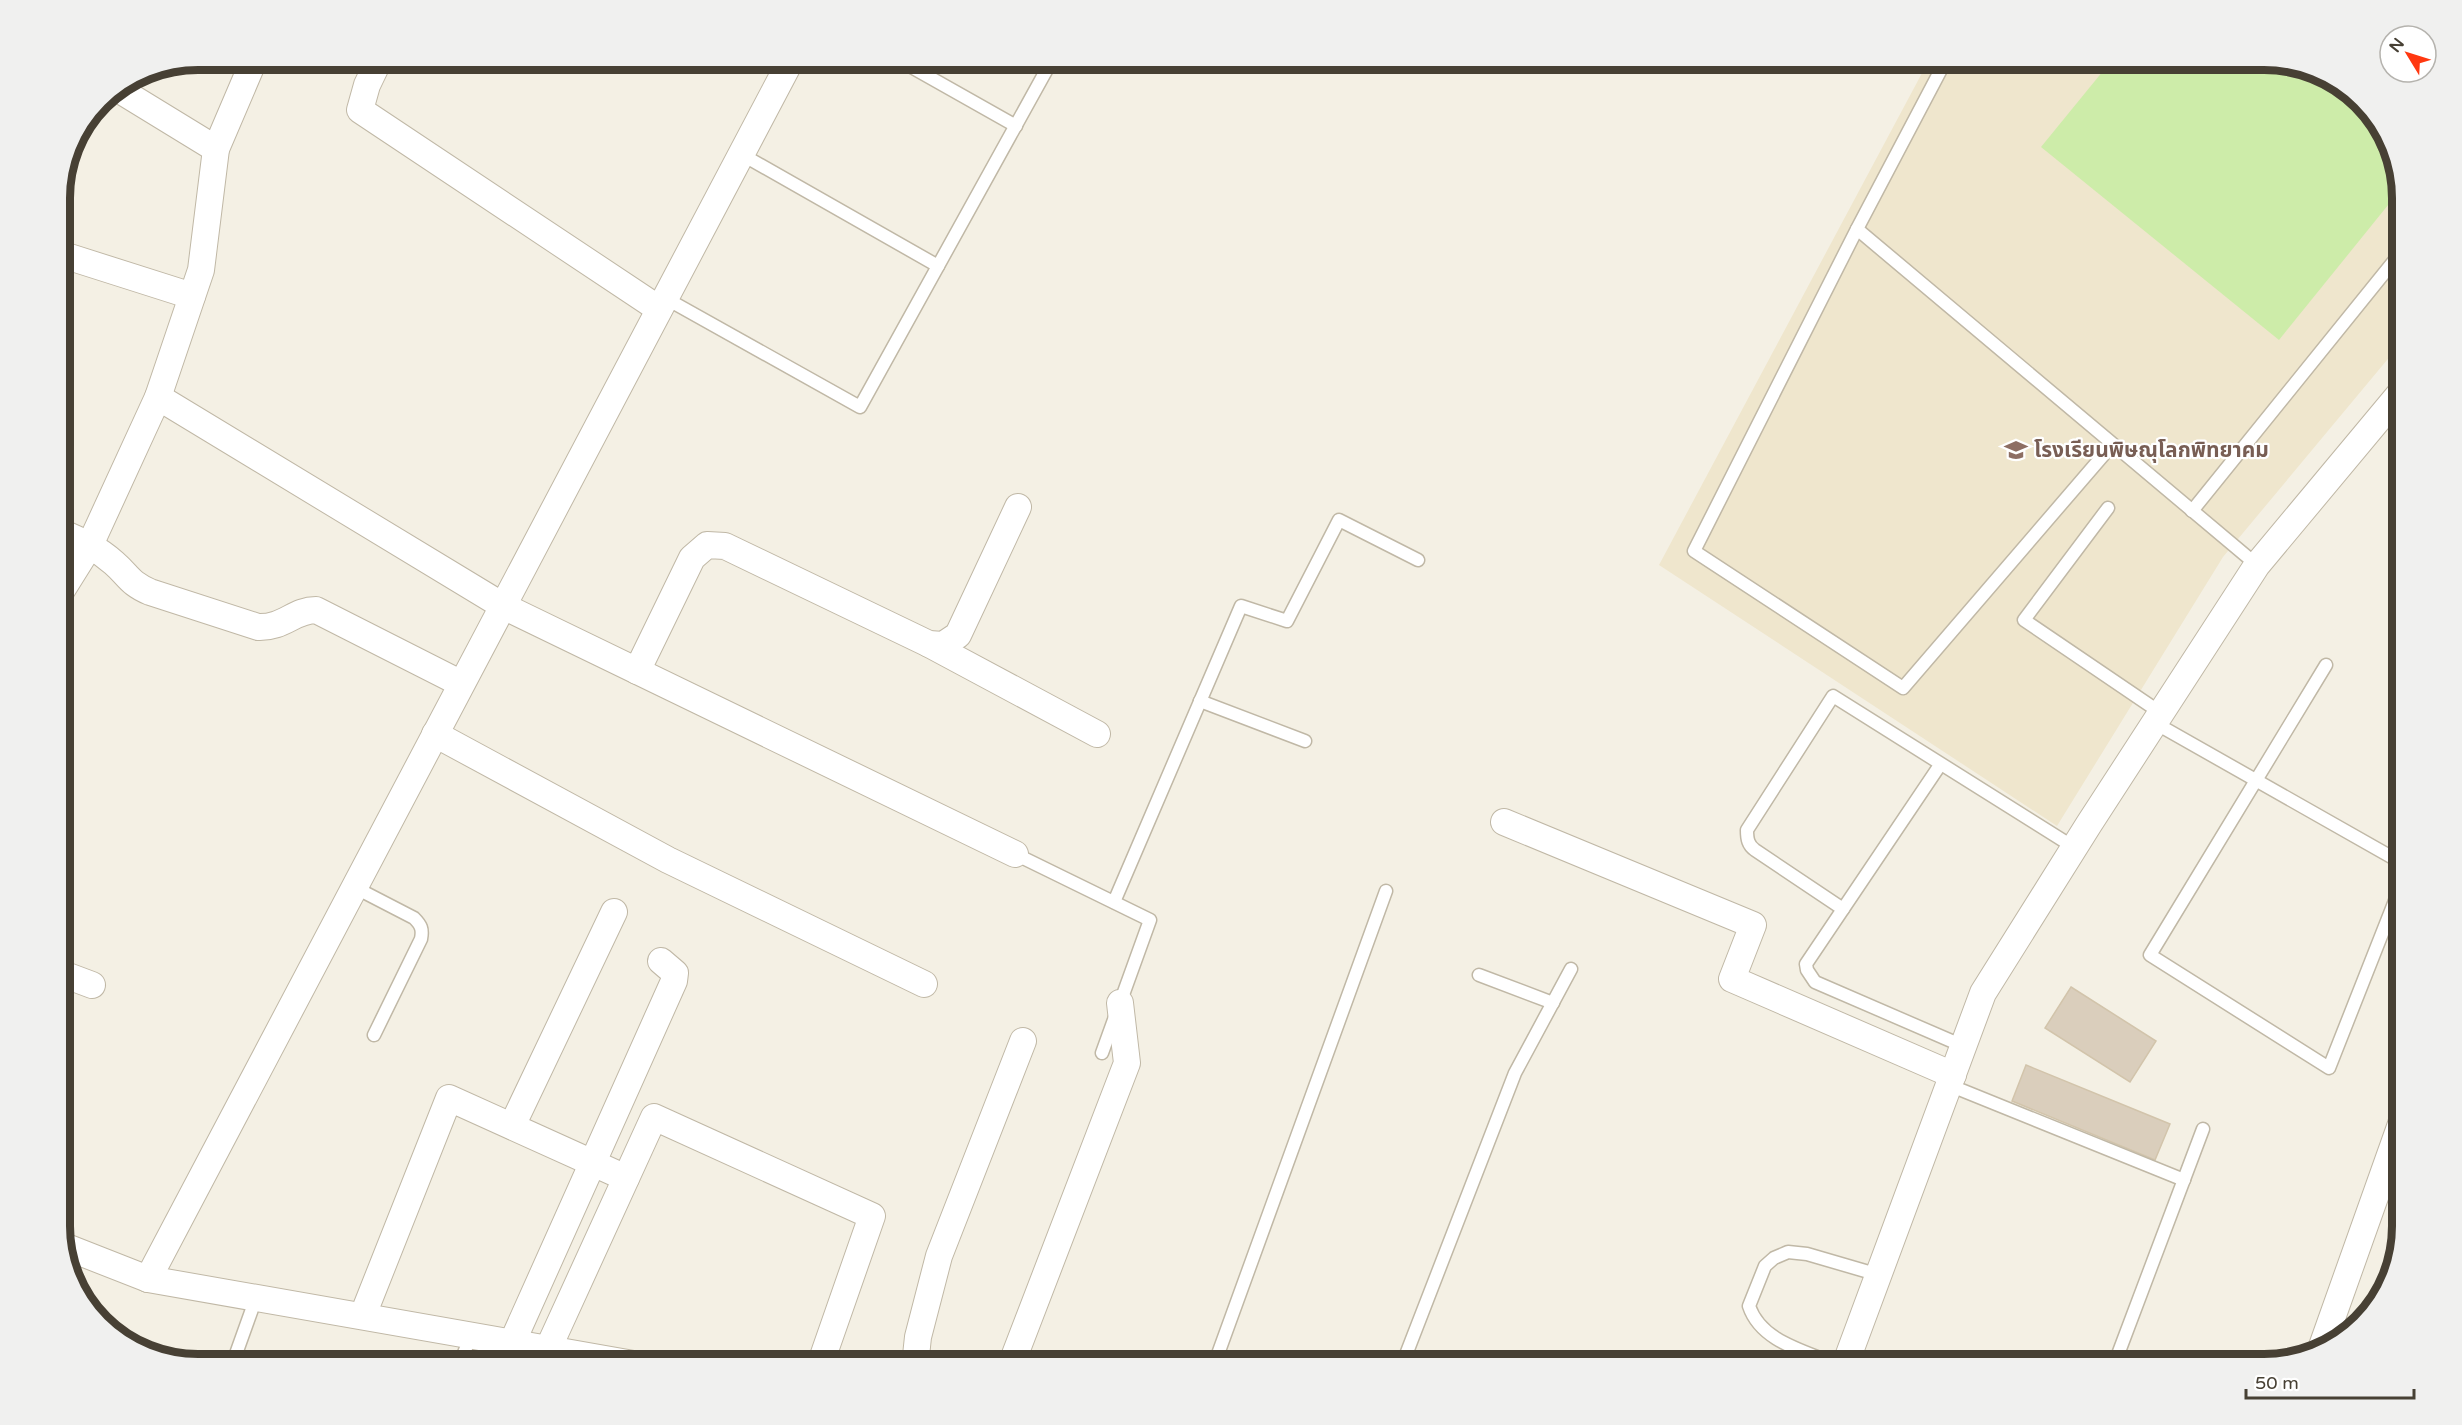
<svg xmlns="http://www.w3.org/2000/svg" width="2462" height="1425" font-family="'Varela Round','Noto Sans Thai',sans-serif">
	<rect width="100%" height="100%" fill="#f4f0e4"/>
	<path fill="#efe6cd" d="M1929,60H2263L2332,78L2383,129L2402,190V342L2223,557L2057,826L1659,565Z"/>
	<path fill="#cdeca9" d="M2112,60H2263L2332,78L2383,129L2401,189L2279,340L2041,147Z"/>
	<g fill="#dacebc" stroke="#d2c4ab" stroke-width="1.5">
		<path d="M2071,987L2156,1041L2130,1082L2045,1028Z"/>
		<path d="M2026,1065L2170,1124L2155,1160L2012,1101Z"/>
	</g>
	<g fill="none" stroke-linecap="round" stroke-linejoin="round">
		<g stroke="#c0b8a6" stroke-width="15">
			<g id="service">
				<path d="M899,60L1016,126"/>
				<path d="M1946,60L1857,229L1694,551L1903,688L2112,445"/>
				<path d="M741,154L938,266"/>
				<path d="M1857,229L2257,565"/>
				<path d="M665,298L860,407L1052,60"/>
				<path d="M2108,508L2024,620L2161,713"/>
				<path d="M2192,511L2402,251"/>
				<path d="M2326,665L2150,955L2329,1068L2402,883"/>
				<path d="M1200,701L1305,741"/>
				<path d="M2155,723L2402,863"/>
				<path d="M1940,765L1806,964L1807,970L1815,982L1963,1046"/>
				<path d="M1015,854L1150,920L1102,1053"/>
				<path d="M354,887L414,918C421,925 423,929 421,939L374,1035"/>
				<path d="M1114,902L1241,606L1287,621L1339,520L1418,560"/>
				<path d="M1843,909L1755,850C1748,845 1747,839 1747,830L1833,696L2075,848"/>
				<path d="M1479,975L1553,1003"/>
				<path d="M1949,1085L2184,1180"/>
				<path d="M232,1365L256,1298"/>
				<path d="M459,1365L471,1336"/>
				<path d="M1214,1365L1386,891"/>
				<path d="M1402,1365L1515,1073L1571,969"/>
				<path d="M1837,1365C1805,1351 1761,1342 1749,1306L1765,1266L1774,1258L1788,1252L1807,1254L1879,1275"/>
				<path d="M2114,1365L2203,1129"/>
			</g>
		</g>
		<g stroke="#c0b8a6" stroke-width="28">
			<g id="minor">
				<path d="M379,60L367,85L360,110L659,309"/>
				<path d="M118,89L216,149"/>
				<path d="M60,254L192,296"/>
				<path d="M158,397L503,606L1015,854"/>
				<path d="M60,532C80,540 97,548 114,563C129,576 129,583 150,592L258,627C284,628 294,610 316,610L460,683"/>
				<path d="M60,593L90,545L158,397L201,270L216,149L254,60"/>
				<path d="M929,644L1097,734"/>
				<path d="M637,671L692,558L707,545L725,546L929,644L943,645L958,635L1018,507"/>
				<path d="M435,734L668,860L924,984"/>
				<path d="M1504,822L1753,925L1732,979L1953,1075"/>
				<path d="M60,973L92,985"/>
				<path d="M512,1126L614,912"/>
				<path d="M64,1246L148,1279L639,1365"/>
				<path d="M148,1279L791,60"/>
				<path d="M363,1315L449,1098L626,1178"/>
				<path d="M512,1343L674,981L675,973L661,961"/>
				<path d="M548,1349L654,1117L872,1216L820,1365"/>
				<path d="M2321,1349L2401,1124"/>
				<path d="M915,1365L918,1337L939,1256L1023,1041"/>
				<path d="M1011,1365L1127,1063L1120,1003"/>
				<path d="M1845,1365L1983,993L2089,824L2257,565L2402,391"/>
			</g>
		</g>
		<use href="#service" stroke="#fff" stroke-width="12"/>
		<use href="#minor" stroke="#fff" stroke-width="26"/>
	</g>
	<defs>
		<g id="school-bare" transform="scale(1.8)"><path d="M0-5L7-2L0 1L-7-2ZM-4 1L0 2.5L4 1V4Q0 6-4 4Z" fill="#8d6e63" stroke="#fff" stroke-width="2.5" paint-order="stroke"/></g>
	</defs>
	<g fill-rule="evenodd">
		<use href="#school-bare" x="2016" y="450"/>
	</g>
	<g text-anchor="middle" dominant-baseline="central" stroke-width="4.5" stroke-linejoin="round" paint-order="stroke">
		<g font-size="21" font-weight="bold" fill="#785e54" stroke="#fff" text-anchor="start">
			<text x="2034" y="450">โรงเรียนพิษณุโลกพิทยาคม</text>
		</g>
	</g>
	<path d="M0 0H2462V1425H0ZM198 70H2264A128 128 0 0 1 2392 198V1226A128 128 0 0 1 2264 1354H198A128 128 0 0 1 70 1226V198A128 128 0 0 1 198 70Z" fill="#f0f0ef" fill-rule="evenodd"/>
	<path fill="none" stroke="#474034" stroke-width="8" d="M198 70H2264A128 128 0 0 1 2392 198V1226A128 128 0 0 1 2264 1354H198A128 128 0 0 1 70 1226V198A128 128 0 0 1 198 70Z"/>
	<g transform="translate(2408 54) rotate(308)"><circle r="28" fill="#ffffff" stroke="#b5b3ae" stroke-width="1.5"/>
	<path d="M0-4.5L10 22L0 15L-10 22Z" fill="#ff3810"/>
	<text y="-9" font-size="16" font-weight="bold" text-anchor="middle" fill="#474034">N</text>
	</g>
	<path d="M2246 1389v9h168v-9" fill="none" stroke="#474034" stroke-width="3"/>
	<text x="2255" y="1389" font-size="18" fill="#474034" stroke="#ffffff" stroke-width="4.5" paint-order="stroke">50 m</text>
</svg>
